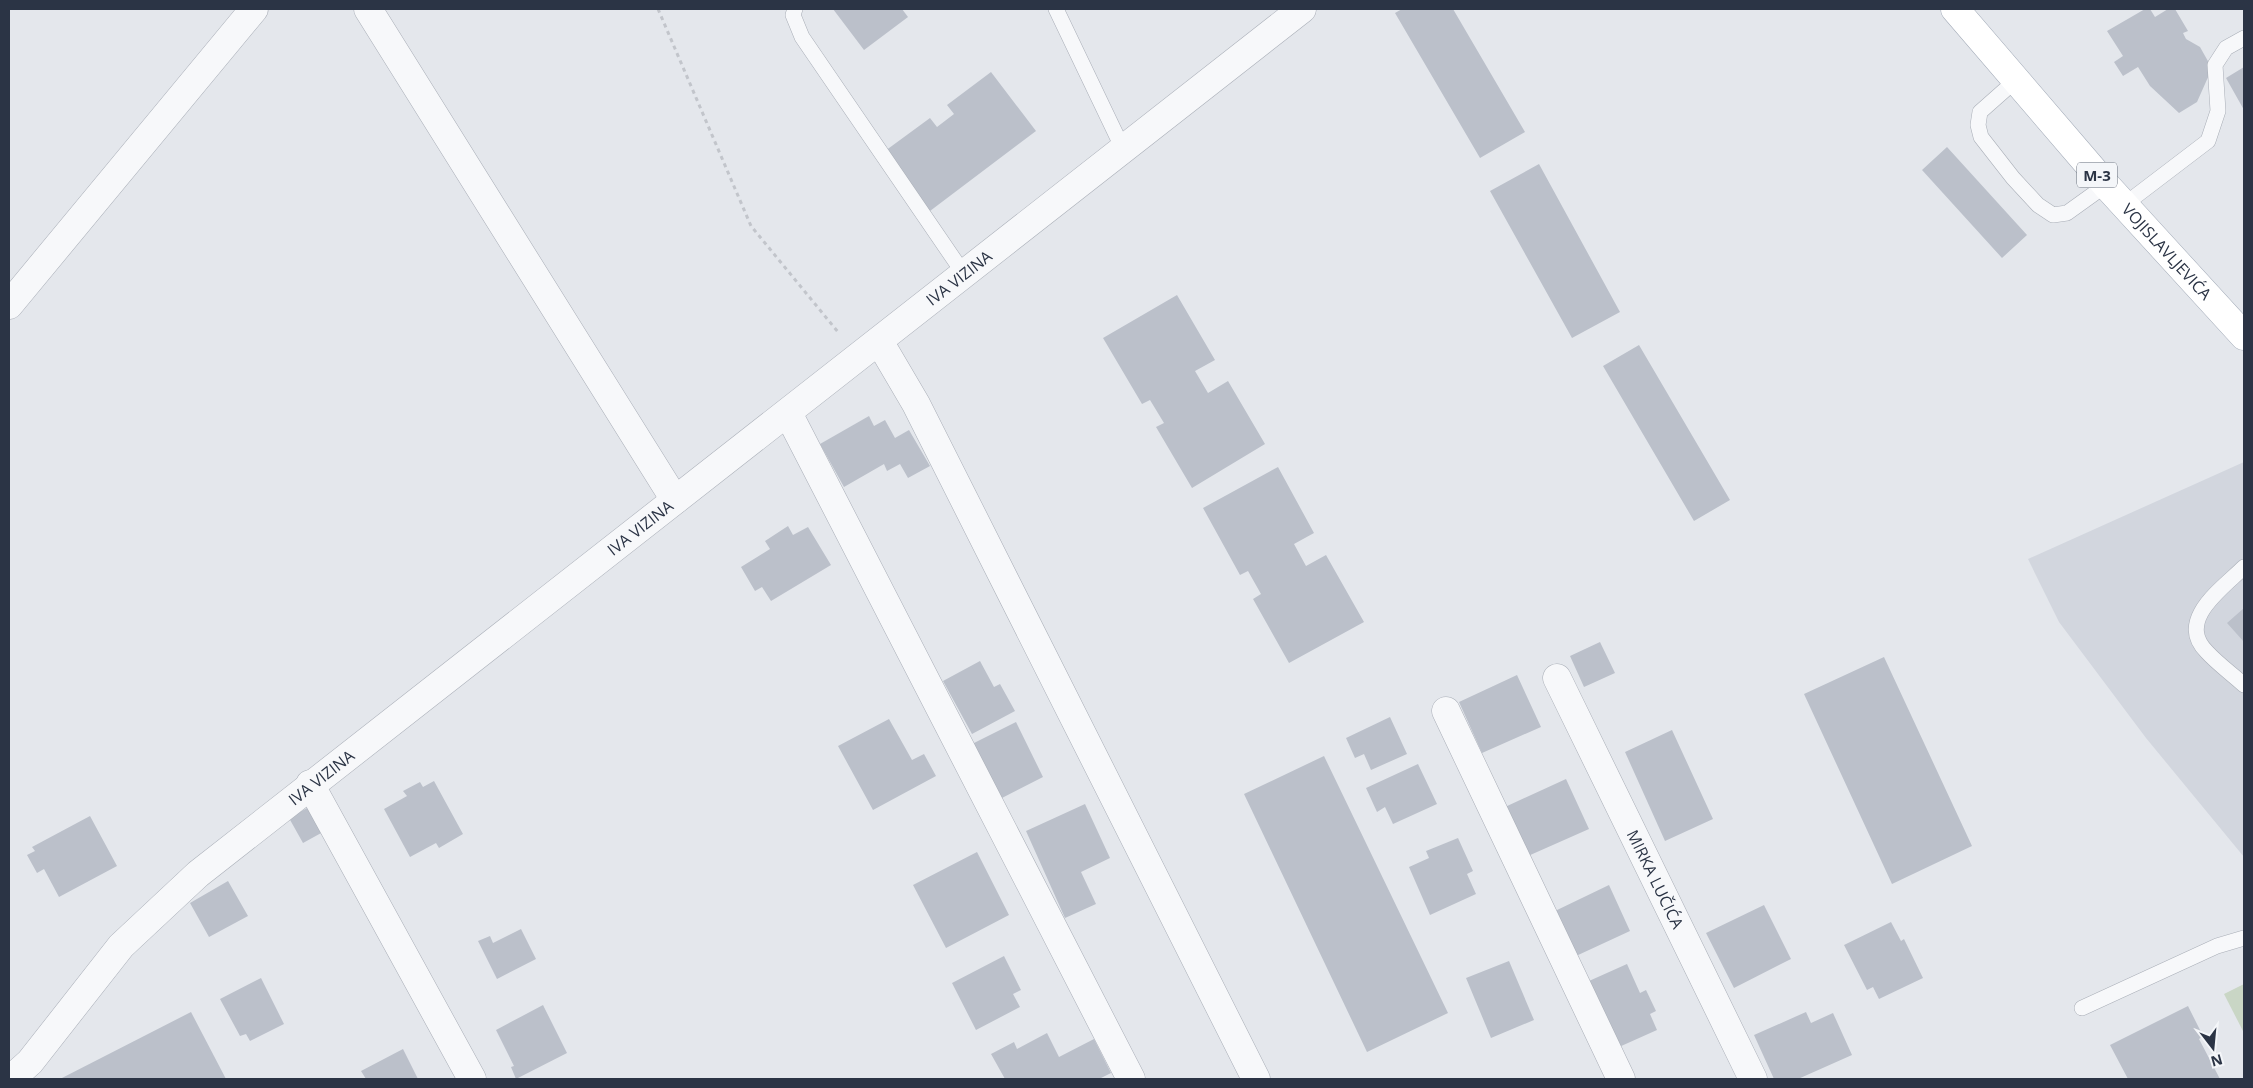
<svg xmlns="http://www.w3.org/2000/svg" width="2253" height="1088" viewBox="0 0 2253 1088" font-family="'Open Sans',sans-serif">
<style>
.built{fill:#d2d6de}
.green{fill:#c9d6c5}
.building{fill:#bbc0ca}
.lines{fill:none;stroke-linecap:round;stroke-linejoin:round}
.service-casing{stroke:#a9aeb7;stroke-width:16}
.minor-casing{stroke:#a9aeb7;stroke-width:29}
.primary-casing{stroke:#a3abb8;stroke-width:29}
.path{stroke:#c2c5cb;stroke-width:3;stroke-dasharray:4 4;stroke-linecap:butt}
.service{stroke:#f7f8fa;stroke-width:15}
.minor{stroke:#f7f8fa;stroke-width:28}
.primary{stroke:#fff;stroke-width:28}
.labels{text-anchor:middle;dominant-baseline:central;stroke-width:4.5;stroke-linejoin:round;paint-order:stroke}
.shield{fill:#f4f6f9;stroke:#676e7b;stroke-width:1}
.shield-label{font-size:15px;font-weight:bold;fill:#2b3445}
.street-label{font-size:16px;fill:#2b3445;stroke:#f4f6f9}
</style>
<rect width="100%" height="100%" fill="#e4e7ec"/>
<path class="built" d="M 2244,462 L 2244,857 L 2146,738 L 2059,622 L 2028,559 Z"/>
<path class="green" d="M 2244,984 L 2244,1033 L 2224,994 Z"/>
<path class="building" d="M 833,9 L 902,9 L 908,17 L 864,50 Z
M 1402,9 L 1453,9 L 1525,132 L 1480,158 L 1395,13 Z
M 2145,9 L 2150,9 L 2155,17 L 2168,9 L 2175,9 L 2188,31 L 2183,33 L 2186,39 L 2200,47 L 2209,63 L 2209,75 L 2197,102 L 2179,113 L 2150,86 L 2138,67 L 2123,76 L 2114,62 L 2123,56 L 2107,31 Z
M 2244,67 L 2244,110 L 2226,78 Z
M 991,72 L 1036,131 L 930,211 L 885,151 L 930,118 L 937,127 L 954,114 L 947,105 Z
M 1947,147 L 2027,235 L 2002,258 L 1922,170 Z
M 1539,164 L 1620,312 L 1572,338 L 1490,191 Z
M 1177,295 L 1215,360 L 1195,371 L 1208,393 L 1228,381 L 1265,444 L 1192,488 L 1156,427 L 1164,423 L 1150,400 L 1142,404 L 1103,338 Z
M 1639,345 L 1730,500 L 1694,521 L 1603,366 Z
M 869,416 L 874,426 L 885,420 L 895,438 L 909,430 L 930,466 L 908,478 L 900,464 L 887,471 L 884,464 L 844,487 L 820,444 Z
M 1278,467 L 1314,533 L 1294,544 L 1306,566 L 1326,555 L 1364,622 L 1289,663 L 1253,599 L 1261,594 L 1248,571 L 1240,575 L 1203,508 Z
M 788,526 L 793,535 L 808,527 L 831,565 L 771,601 L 762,587 L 755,591 L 741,567 L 770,549 L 765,541 Z
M 2244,608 L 2244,642 L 2227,623 Z
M 1600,642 L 1615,673 L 1584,687 L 1570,656 Z
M 1884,657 L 1972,846 L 1892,884 L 1804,694 Z
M 980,661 L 994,687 L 1000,684 L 1015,711 L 972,734 L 943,681 Z
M 1517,675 L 1541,727 L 1482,753 L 1459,702 Z
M 1390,717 L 1407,754 L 1371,770 L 1364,754 L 1355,758 L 1346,738 Z
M 889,719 L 912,760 L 924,754 L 936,776 L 873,810 L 838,746 Z
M 1016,722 L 1043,777 L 1000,799 L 972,744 Z
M 1672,730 L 1713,819 L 1665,841 L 1625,752 Z
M 1324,756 L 1448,1013 L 1367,1052 L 1244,794 Z
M 1418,764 L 1437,804 L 1393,824 L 1385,807 L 1377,812 L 1366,788 Z
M 1566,779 L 1589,829 L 1528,856 L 1505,807 Z
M 434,781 L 463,834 L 439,848 L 436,843 L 410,857 L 384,809 L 407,796 L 403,791 L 420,782 L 423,787 Z
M 1085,804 L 1110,858 L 1081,872 L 1096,904 L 1065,918 L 1026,831 Z
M 309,807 L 323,832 L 303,843 L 289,818 Z
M 90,816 L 117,866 L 59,897 L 44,869 L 37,873 L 27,855 L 35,851 L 32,847 Z
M 1458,838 L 1473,871 L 1467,874 L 1476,894 L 1430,915 L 1409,867 L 1429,858 L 1426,851 Z
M 977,852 L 1009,915 L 946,948 L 913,885 Z
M 228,881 L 248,916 L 209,937 L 190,903 Z
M 1609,885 L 1630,931 L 1576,956 L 1555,911 Z
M 1764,905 L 1791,959 L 1734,988 L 1706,933 Z
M 1891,922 L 1901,941 L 1904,939 L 1923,978 L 1879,999 L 1873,987 L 1867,990 L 1844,945 Z
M 521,929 L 536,959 L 497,979 L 478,941 L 490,936 L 493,943 Z
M 1004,956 L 1021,990 L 1013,994 L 1020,1007 L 976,1030 L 952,983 Z
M 1509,961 L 1534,1020 L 1491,1038 L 1466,978 Z
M 1627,964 L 1640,993 L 1646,990 L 1656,1011 L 1650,1014 L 1657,1030 L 1619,1047 L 1589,981 Z
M 261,978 L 284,1024 L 250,1041 L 246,1034 L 240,1036 L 220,999 Z
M 543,1005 L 567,1053 L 516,1079 L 511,1067 L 514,1066 L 496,1030 Z
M 2188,1006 L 2203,1036 L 2199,1039 L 2220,1079 L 2128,1079 L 2110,1045 Z
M 191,1012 L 226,1079 L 60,1079 Z
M 1806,1012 L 1811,1023 L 1833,1013 L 1852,1055 L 1798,1079 L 1774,1079 L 1754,1035 Z
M 1047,1033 L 1059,1057 L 1094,1039 L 1111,1073 L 1099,1079 L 1005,1079 L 991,1054 L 1014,1042 L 1017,1049 Z
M 403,1049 L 418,1079 L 366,1079 L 361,1071 Z"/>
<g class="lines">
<defs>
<path id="service" d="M 795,9 L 793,15 L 802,37 L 964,274
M 1056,9 L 1123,149
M 2015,81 L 1980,112 L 1978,125 L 1981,137 L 2013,178 L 2038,205 L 2053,215 L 2067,213 L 2106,185
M 2124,205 L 2208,141 L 2218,111 L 2215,65 L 2226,48 L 2244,38
M 2244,567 C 2223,588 2175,620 2207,652 C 2218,664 2232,674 2244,685
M 2082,1008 L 2217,946 L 2244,938"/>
<g id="minor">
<path d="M 368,9 L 675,500"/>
<path d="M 9,305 L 254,9"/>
<path d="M 879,341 L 916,404 L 1256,1079"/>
<path d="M 788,413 L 1131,1079"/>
<path id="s1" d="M 1557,678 L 1753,1079"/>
<path d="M 1446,711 L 1621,1079"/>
<path d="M 310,784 L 472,1079"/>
<path id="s2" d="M 11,1079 L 30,1062 L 121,946 L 198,874 L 1302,9"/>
</g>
<g id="primary">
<path id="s3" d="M 1955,9 L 2106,185 L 2244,336"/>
</g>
</defs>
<use href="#service" class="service-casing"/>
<use href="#minor" class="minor-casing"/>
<use href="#primary" class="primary-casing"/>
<path class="path" d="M 658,9 L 751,226 L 838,332"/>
<use href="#service" class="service"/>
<use href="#minor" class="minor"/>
<use href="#primary" class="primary"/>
</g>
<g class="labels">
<rect class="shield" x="2077" y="162.5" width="40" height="25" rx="4"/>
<g class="shield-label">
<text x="2097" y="175">M-3</text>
</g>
<g class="street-label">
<text stroke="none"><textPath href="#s3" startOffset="322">VOJISLAVLJEVIĆA</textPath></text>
<text stroke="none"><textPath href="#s2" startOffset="1245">IVA VIZINA</textPath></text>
<text stroke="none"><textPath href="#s2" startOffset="840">IVA VIZINA</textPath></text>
<text stroke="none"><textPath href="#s2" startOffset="435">IVA VIZINA</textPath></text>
<text stroke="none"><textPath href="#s1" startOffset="224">MIRKA LUČIĆA</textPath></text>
</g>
</g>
<rect width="2253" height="1088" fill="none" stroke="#2b3445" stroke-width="20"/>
<g transform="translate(2213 1048) rotate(164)" stroke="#f4f6f9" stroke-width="4" paint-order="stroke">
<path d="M0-4L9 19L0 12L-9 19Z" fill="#2b3445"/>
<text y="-8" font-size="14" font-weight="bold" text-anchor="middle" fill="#2b3445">N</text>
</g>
</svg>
